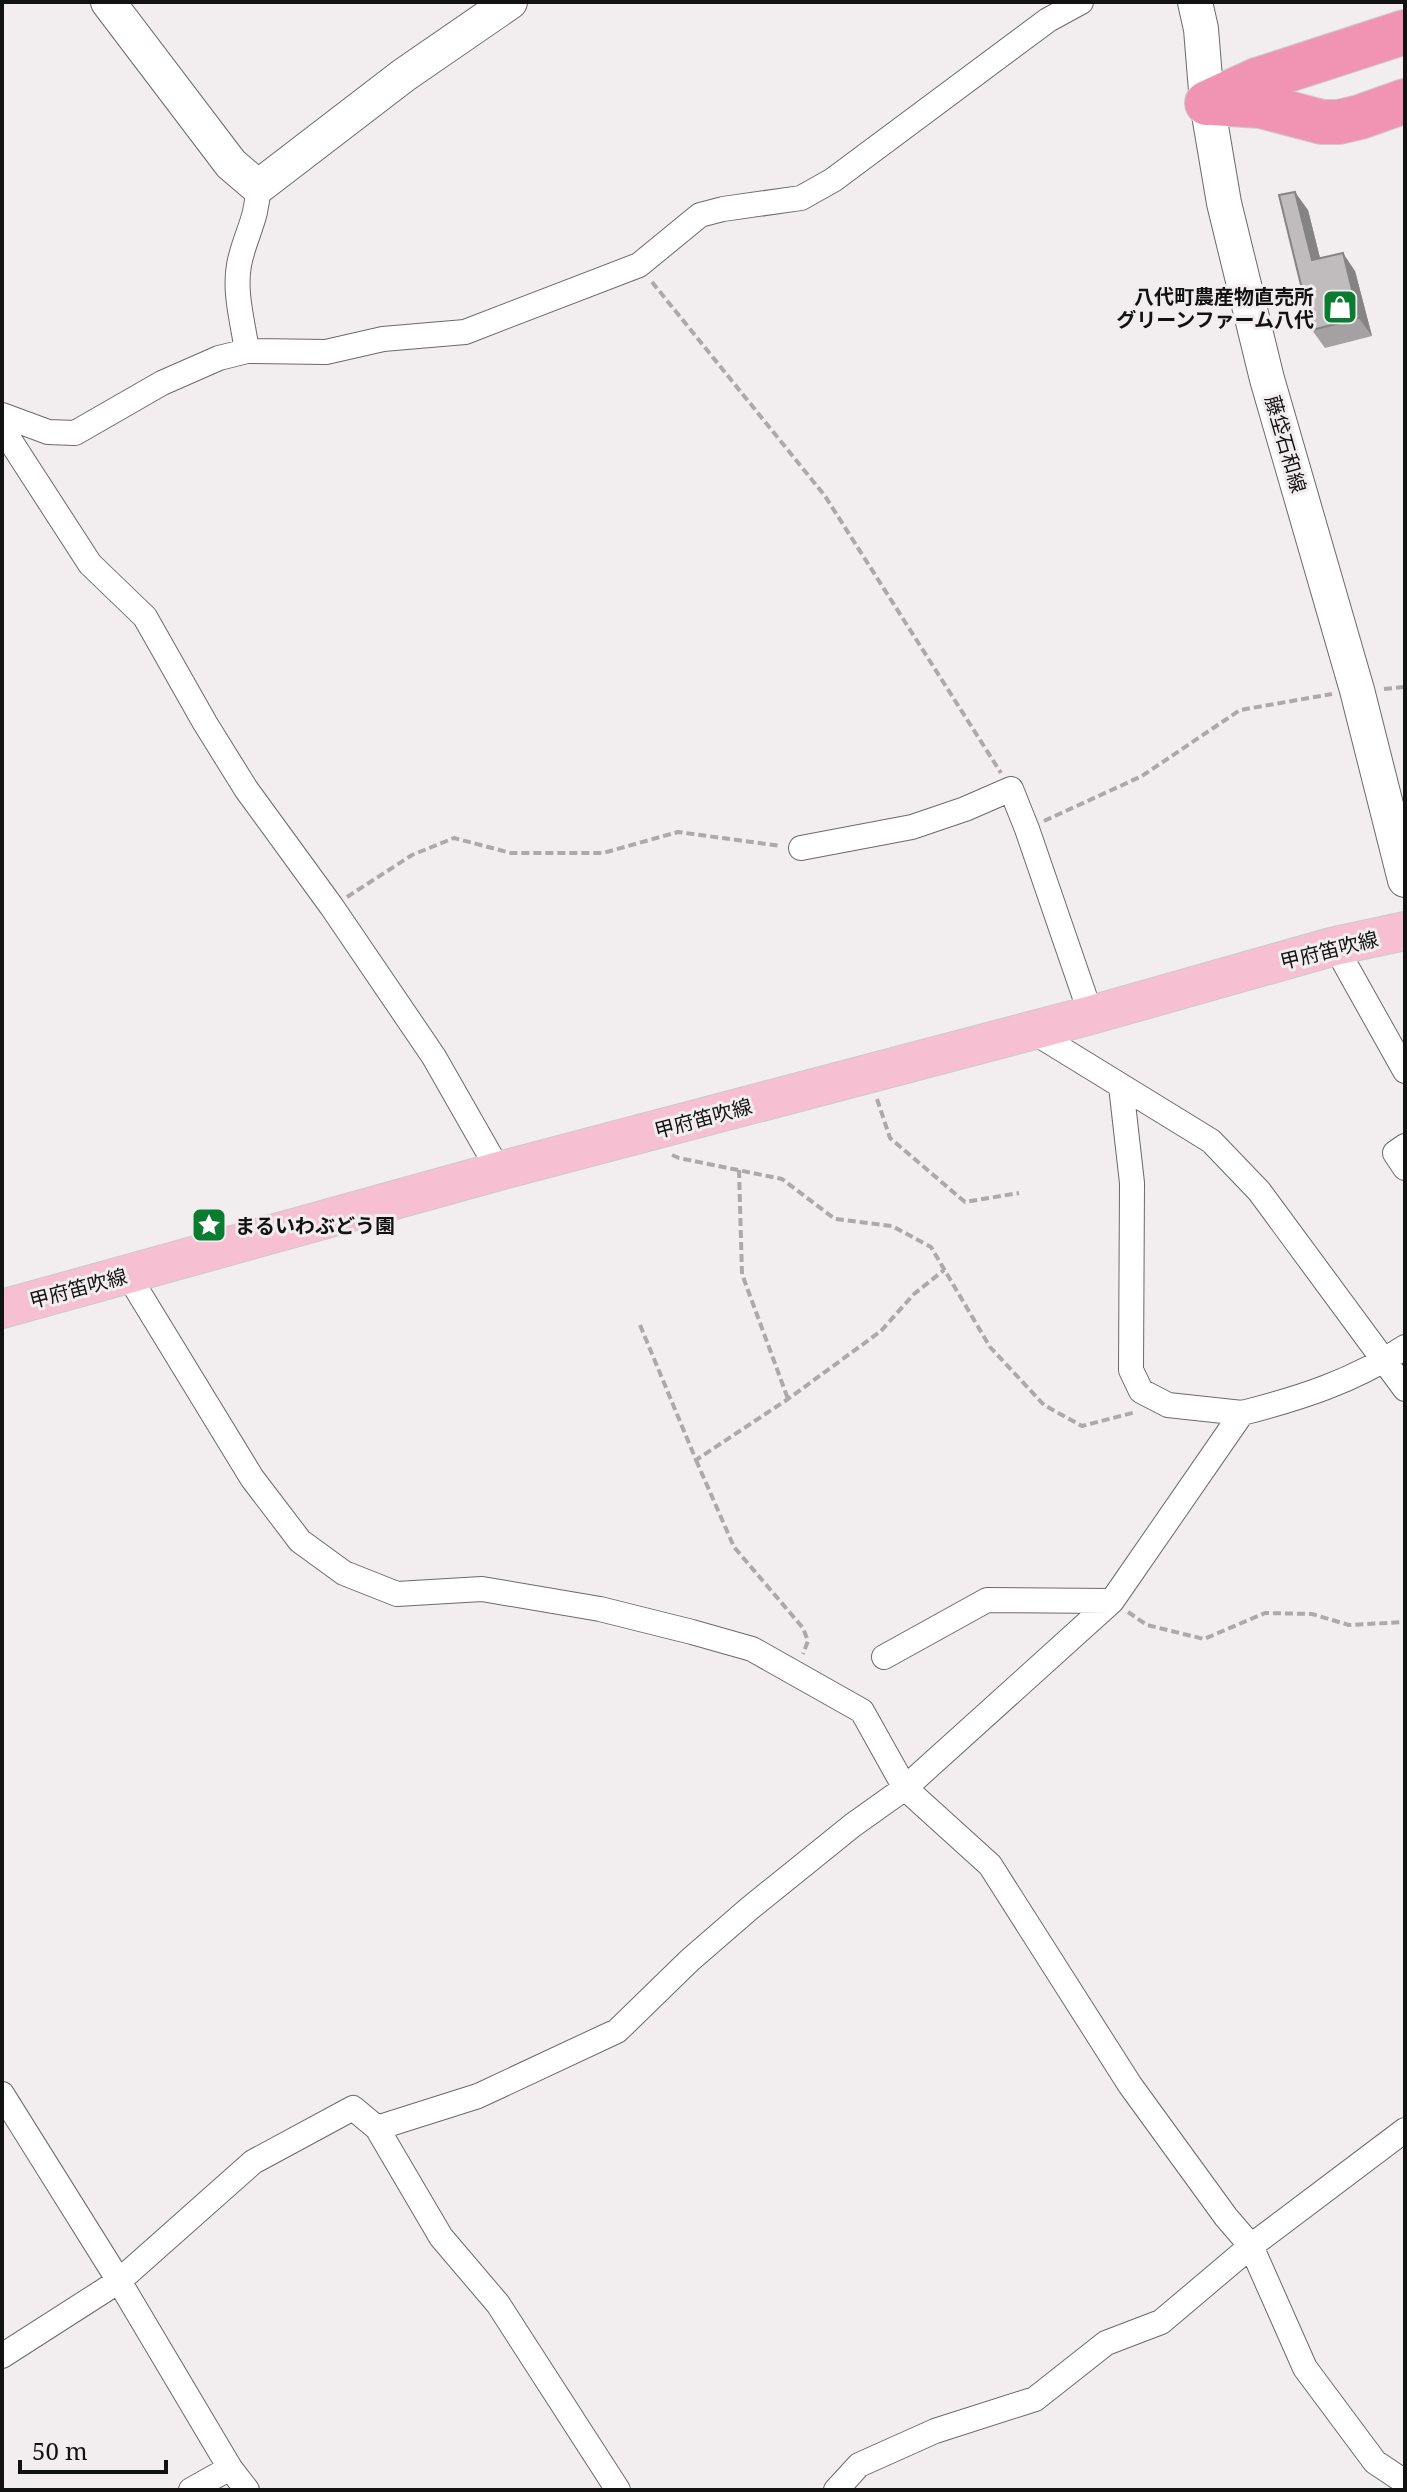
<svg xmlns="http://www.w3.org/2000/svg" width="1407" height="2492" viewBox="0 0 1407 2492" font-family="'Noto Serif','Noto Sans JP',serif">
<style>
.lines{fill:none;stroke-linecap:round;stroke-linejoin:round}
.street-casing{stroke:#6d696a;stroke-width:26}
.secondary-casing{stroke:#6d696a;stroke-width:36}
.primary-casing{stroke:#cbcbcb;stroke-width:40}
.highway-casing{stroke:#cbcbcb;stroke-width:46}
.path{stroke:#ada9aa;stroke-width:4;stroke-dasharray:8 4;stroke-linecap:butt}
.street{stroke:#fff;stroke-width:24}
.secondary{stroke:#fff;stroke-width:34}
.primary{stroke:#f7bfd2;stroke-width:38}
.highway{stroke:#f194b4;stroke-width:44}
.wall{fill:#a5a1a3}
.shaded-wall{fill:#868384}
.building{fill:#c0bbbd;stroke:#868384;stroke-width:2}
.labels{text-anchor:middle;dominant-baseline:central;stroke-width:6;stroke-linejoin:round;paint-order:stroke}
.poi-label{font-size:20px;font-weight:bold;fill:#131212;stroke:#f2edef;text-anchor:end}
.street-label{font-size:20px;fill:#131212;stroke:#f2edef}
</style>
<rect width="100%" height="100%" fill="#f2edef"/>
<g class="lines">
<defs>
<path id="street" d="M 247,351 C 243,323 234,293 239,265 C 244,237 258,219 258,187
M 2,415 L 48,432 L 75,433 L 162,383 L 219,358 L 247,351 L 326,352 L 383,339 L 465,332 L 639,265 L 700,215 L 723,209 L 801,198 L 833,180 L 1048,20 L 1081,2
M 2,428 L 90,564 L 145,617 L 205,723 L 246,789 L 332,907 L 434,1057 L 499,1171
M 801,848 L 912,827 L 965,809 L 1011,789 L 1027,829 L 1091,1015
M 1335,946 L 1405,1071
M 1032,1031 L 1211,1141 L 1259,1191 L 1405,1389
M 1121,1086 L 1132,1183 L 1131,1370 L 1141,1391 L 1168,1405 L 1242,1413
M 1405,1146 L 1395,1153 L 1405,1168
M 128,1275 L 252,1478 L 300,1541 L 344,1573 L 397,1594 L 482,1589 L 600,1609 L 692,1632 L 752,1649 L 862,1711 L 905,1788 L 990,1865 L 1130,2085 L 1226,2217 L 1251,2246 L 1305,2368 L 1375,2462 L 1405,2482
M 884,1657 L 987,1600 L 1112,1601
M 2,2094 L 119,2281 L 230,2468 L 247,2490
M 377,2128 L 478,2096 L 617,2031 L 690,1960 L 750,1908 L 853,1825 L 905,1788 L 1112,1601 L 1242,1413 C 1301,1398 1354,1381 1405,1347
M 2,2356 L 119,2281 L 253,2162 L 353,2108 L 377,2128 L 441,2237 L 498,2304 L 618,2490
M 191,2490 L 230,2468
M 836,2490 L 859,2465 L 935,2431 L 1035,2399 L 1106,2343 L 1161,2322 L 1251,2246 L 1405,2130"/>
<path id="secondary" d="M 108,2 L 231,164 L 258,187 L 404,75 L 510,2
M 1195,2 L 1201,29 L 1207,103 L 1224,203 L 1267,379 L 1357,690 L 1405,880"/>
<path id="primary" d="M 2,1309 L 499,1171 L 1091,1015 L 1335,946 L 1405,931"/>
<path id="highway" d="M 1207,103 L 1257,80 L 1405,32
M 1213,103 L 1261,106 L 1322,122 L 1339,122 L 1360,117 L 1405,101"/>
</defs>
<use href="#street" class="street-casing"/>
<use href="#secondary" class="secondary-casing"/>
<use href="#primary" class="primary-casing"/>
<use href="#highway" class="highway-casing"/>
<path class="path" d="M 652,282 L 825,496 L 1001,773
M 1384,689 L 1405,687
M 1044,821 L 1142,776 L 1240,710 L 1332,694
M 347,897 L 412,855 L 454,838 L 511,853 L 603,853 L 678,832 L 781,846
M 877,1099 L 890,1138 L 965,1202 L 1019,1193
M 672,1155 L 679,1158 L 782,1179 L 835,1219 L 892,1226 L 931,1247 L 990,1347 L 1044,1405 L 1082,1426 L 1136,1412
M 739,1170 L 742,1274 L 788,1399
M 640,1325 L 696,1460 L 788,1399 L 881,1331 L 914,1294 L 944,1270
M 696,1460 L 734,1547 L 803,1628 L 808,1641 L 803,1654
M 1128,1612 L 1147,1625 L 1204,1639 L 1265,1613 L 1312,1614 L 1349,1625 L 1405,1622"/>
<use href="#street" class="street"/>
<use href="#secondary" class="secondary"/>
<use href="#primary" class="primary"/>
<use href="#highway" class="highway"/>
</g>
<path class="wall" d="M 1308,210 L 1320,258 L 1355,271 L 1372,336 L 1325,348 L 1312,330 Z"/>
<path class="shaded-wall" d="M 1295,192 L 1308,210 L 1325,278 L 1312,260 Z
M 1343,253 L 1355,271 L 1372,336 L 1359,318 Z"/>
<path class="building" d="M 1295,192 L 1312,260 L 1343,253 L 1359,318 L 1312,330 L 1279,195 Z"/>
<defs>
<symbol id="shop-square" viewBox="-11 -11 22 22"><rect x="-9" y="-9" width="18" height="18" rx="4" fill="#0b7b30" stroke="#f2edef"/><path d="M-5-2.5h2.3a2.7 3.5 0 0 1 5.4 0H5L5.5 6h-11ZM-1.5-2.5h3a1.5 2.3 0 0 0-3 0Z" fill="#fff"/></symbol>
<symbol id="sight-square" viewBox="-11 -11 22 22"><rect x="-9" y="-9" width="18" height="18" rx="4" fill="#0b7b30" stroke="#f2edef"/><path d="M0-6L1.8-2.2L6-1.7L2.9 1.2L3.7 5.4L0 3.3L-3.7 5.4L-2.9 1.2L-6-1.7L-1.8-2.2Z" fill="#fff"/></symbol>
</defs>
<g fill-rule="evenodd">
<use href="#shop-square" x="1320" y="287" width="40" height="40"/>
<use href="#sight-square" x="189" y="1205" width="40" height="40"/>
</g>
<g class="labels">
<g class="poi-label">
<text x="1314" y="296">八代町農産物直売所<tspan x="1314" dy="23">グリーンファーム八代</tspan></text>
<text x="235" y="1225" text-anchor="start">まるいわぶどう園</text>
</g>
<g class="street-label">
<text transform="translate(1286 444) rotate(74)">藤垈石和線</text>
<text transform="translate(1329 950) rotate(-14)">甲府笛吹線</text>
<text transform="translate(703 1118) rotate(-15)">甲府笛吹線</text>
<text transform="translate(78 1288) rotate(-15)">甲府笛吹線</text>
</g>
</g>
<rect width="1407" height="2492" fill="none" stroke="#131212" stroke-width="8"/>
<path d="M20 2460v12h146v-12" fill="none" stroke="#131212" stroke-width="4"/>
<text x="32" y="2460" font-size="24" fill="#131212" stroke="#f2edef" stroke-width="6" paint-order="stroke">50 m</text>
</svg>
